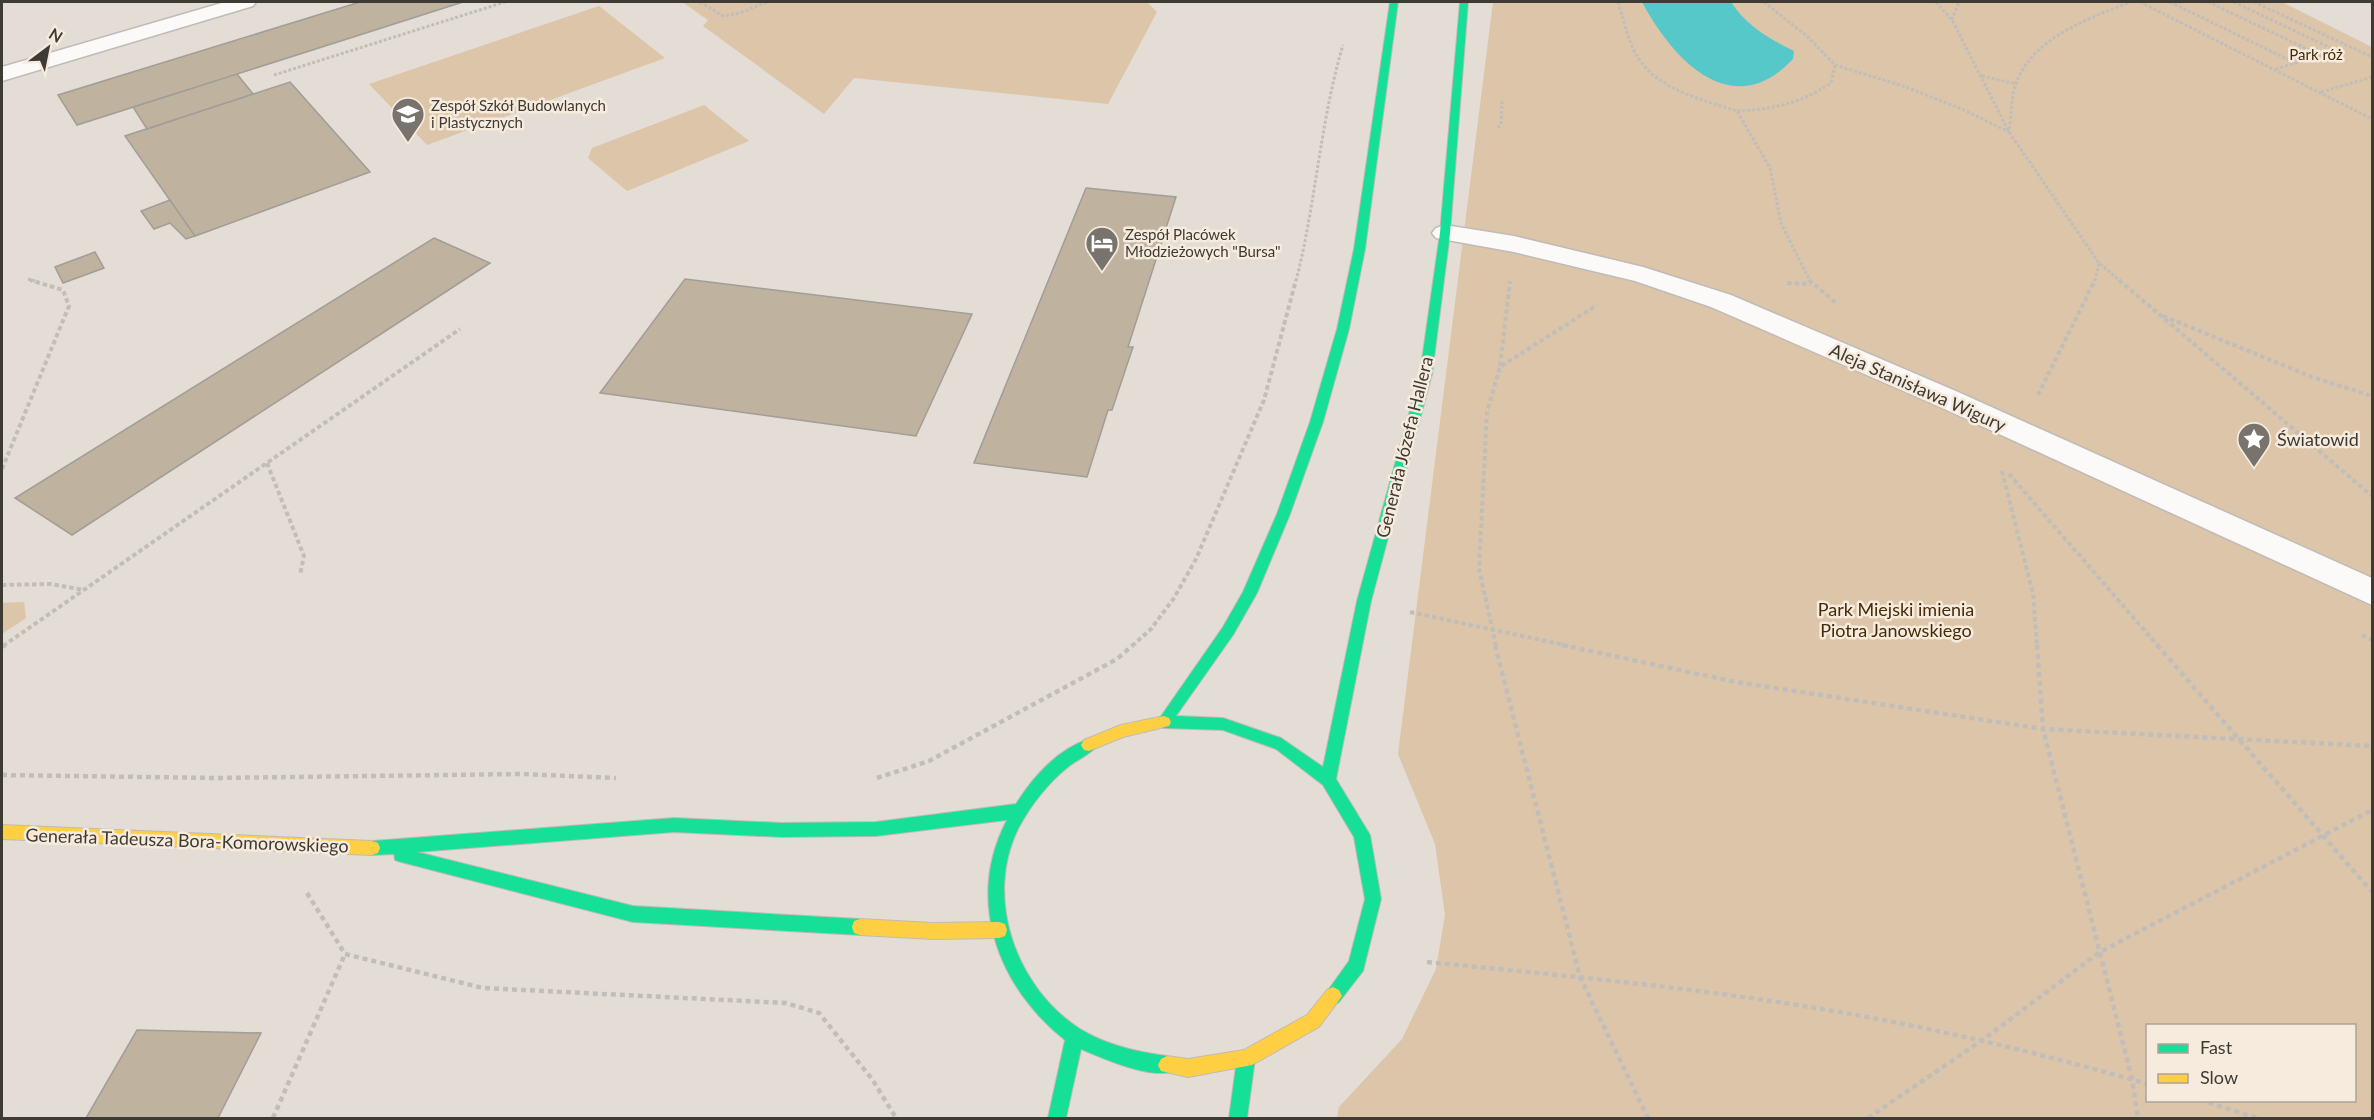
<svg xmlns="http://www.w3.org/2000/svg" width="2374" height="1120" viewBox="0 0 2374 1120" font-family="Lato,sans-serif">
<style>
.green{fill:#dcc5a8;fill-rule:evenodd}
.water{fill:#56c8ca}
.building{fill:#bfb29e;stroke:#a19d97;stroke-width:1.5}
.lines{fill:none;stroke-linecap:round;stroke-linejoin:round}
.street-casing{stroke:#c0bbb6;stroke-width:3}
.fast-casing{stroke:#c0bbb6;stroke-width:2}
.slow-casing{stroke:#c0bbb6;stroke-width:2}
.path-far2{stroke:#c1beba;stroke-width:3;stroke-dasharray:3 2;stroke-linecap:butt}
.path-far1{stroke:#c1beba;stroke-width:4;stroke-dasharray:4.5 3;stroke-linecap:butt}
.path{stroke:#c1beba;stroke-width:4.5;stroke-dasharray:5 4;stroke-linecap:butt}
.street{fill:#fbfaf9;fill-rule:evenodd}
.fast{fill:#16e098;fill-rule:evenodd}
.slow{fill:#ffcf43;fill-rule:evenodd}
.labels{text-anchor:middle;dominant-baseline:central;stroke-width:5;stroke-linejoin:round;paint-order:stroke}
.far-park-label{font-size:15px;fill:#442c08;stroke:#f6ebdd}
.far-poi-label{font-size:15px;fill:#3e3a34;stroke:#f6ebdd;text-anchor:start}
.street-label{font-size:18px;fill:#3e3a34;stroke:#f6ebdd}
.poi-label{font-size:18px;fill:#3e3a34;stroke:#f6ebdd;text-anchor:start}
.park-label{font-size:18px;fill:#442c08;stroke:#f6ebdd}
</style>
<rect width="100%" height="100%" fill="#e3ddd6"/>
<path class="green" d="M 682,2 L 1147,2 L 1157,12 L 1108,104 L 854,78 L 824,114 L 703,26 L 708,20 Z
M 1493,2 L 2282,2 L 2372,47 L 2372,1118 L 1337,1118 L 1339,1107 L 1402,1039 L 1436,969 L 1445,915 L 1435,844 L 1398,754 ZM 2148,1026 L 2354,1026 L 2354,1100 L 2148,1100 Z
M 599,6 L 665,58 L 427,145 L 369,84 Z
M 704,105 L 749,141 L 627,191 L 588,158 L 592,148 Z
M 24,602 L 26,618 L 2,634 L 2,603 Z"/>
<path class="water" d="M 1642,2 L 1731,2 C 1746,25 1769,39 1794,51 L 1793,59 C 1732,124 1673,60 1642,2 Z"/>
<path class="building" d="M 360,2 L 463,2 L 77,125 L 58,95 Z
M 237,74 L 253,94 L 147,129 L 133,107 Z
M 290,82 L 370,172 L 195,236 L 125,136 Z
M 1086,188 L 1176,197 L 1128,347 L 1133,347 L 1112,410 L 1108,410 L 1087,477 L 974,463 Z
M 170,200 L 195,236 L 186,239 L 170,223 L 154,229 L 141,211 Z
M 434,238 L 490,263 L 72,535 L 15,498 Z
M 95,252 L 104,268 L 63,283 L 55,267 Z
M 685,279 L 972,314 L 916,436 L 600,393 Z
M 137,1030 L 261,1033 L 218,1118 L 86,1118 Z"/>
<g class="lines">
<defs>
<path id="street" d="M 225,2 L 256,2 L 253,6 L 2,81 L 2,67 Z
M 1445,225 L 1514,236 L 1643,267 L 1731,295 L 1958,392 L 2372,578 L 2372,605 L 1938,406 L 1711,307 L 1635,281 L 1514,252 L 1436,238 L 1432,233 L 1436,228 Z"/>
<path id="fast" d="M 1390,2 L 1398,2 L 1365,249 L 1349,329 L 1323,422 L 1290,514 L 1257,593 L 1233,635 L 1176,716 L 1223,718 L 1281,738 L 1323,767 L 1357,601 L 1420,374 L 1440,233 L 1460,2 L 1468,2 L 1450,233 L 1432,374 L 1371,601 L 1336,779 L 1370,835 L 1381,899 L 1363,971 L 1339,1002 L 1333,1005 L 1327,1002 L 1324,996 L 1349,961 L 1365,899 L 1354,837 L 1323,785 L 1276,749 L 1223,730 L 1164,728 L 1159,726 L 1157,722 L 1223,627 L 1243,592 L 1277,514 L 1310,422 L 1337,329 L 1354,249 Z
M 1089,739 L 1094,740 L 1097,745 C 1092,754 1076,760 1068,767 C 1048,783 1031,805 1019,827 C 983,897 1016,988 1080,1029 C 1106,1045 1137,1052 1167,1056 L 1173,1059 L 1176,1065 L 1173,1071 C 1152,1080 1102,1058 1081,1049 L 1066,1118 L 1048,1118 L 1065,1040 C 998,987 965,900 1007,820 L 876,836 L 781,837 L 674,832 L 417,852 L 633,906 L 860,919 L 866,921 L 868,927 L 866,933 L 860,935 L 633,922 L 401,862 L 395,860 L 394,854 L 372,855 L 366,853 L 364,848 L 366,843 L 372,841 L 674,818 L 781,823 L 876,822 L 1016,804 C 1033,777 1058,749 1089,739 Z
M 1246,1050 L 1252,1053 L 1255,1059 L 1247,1118 L 1229,1118 L 1237,1059 L 1240,1053 Z"/>
<path id="slow" d="M 1164,716 L 1169,718 L 1171,722 L 1169,726 L 1123,737 L 1089,751 L 1084,750 L 1081,745 L 1084,740 L 1121,725 Z
M 2,825 L 372,841 L 378,843 L 380,848 L 378,853 L 372,855 L 2,839 Z
M 860,919 L 933,923 L 999,922 L 1005,924 L 1007,930 L 1005,936 L 999,938 L 933,939 L 860,935 L 854,933 L 852,927 L 854,921 Z
M 1333,987 L 1339,990 L 1342,996 L 1319,1027 L 1252,1065 L 1188,1077 L 1161,1071 L 1158,1065 L 1161,1059 L 1167,1056 L 1188,1059 L 1244,1050 L 1307,1015 L 1327,990 Z"/>
</defs>
<use href="#street" class="street-casing"/>
<use href="#fast" class="fast-casing"/>
<use href="#slow" class="slow-casing"/>
<path class="path-far2" d="M 700,2 L 723,16 L 740,13 L 767,2
M 1618,2 C 1624,21 1628,43 1639,59 C 1660,91 1704,100 1737,111 L 1770,168 L 1781,223 L 1810,281
M 1764,2 L 1808,37 L 1835,65 L 1906,87 L 1964,110 L 2009,132 C 2011,117 2011,101 2015,86 C 2031,38 2089,18 2131,2
M 1936,2 L 1952,20 L 2009,132 L 2099,263 L 2120,281
M 2140,2 L 2372,119
M 2170,2 L 2295,63
M 2173,2 L 2185,2
M 2208,2 L 2320,55
M 2234,2 L 2337,51 L 2276,69
M 2254,2 L 2372,57
M 1952,20 L 1959,2
M 274,75 L 505,2
M 1982,76 L 2016,84
M 2321,92 L 2372,77
M 1737,111 C 1773,109 1800,104 1831,83 L 1835,65
M 1498,128 L 1501,124 L 1502,101
M 28,279 L 35,281
M 1296,281 C 1316,203 1320,122 1343,45
M 2095,281 L 2099,263"/>
<path class="path-far1" d="M 1809,280 L 1836,303
M 2119,280 L 2372,496
M 1787,283 L 1811,284
M 2163,316 L 2312,377 L 2372,396
M 1500,366 L 1510,281
M 2038,395 L 2095,280
M 267,463 L 304,556 L 300,575
M 2,469 L 69,306 L 63,290 L 30,280
M 2002,471 L 2033,594 L 2037,646
M 2009,474 L 2158,646
M 2,585 L 51,584 L 84,590
M 1410,612 L 1569,646
M 2362,635 L 2372,640
M 3,646 L 460,329
M 1132,646 L 1151,629 L 1174,598 L 1196,559 L 1264,400 L 1296,280
M 1496,646 L 1479,569 L 1487,412 L 1500,367 L 1597,305"/>
<path class="path" d="M 1495,645 L 1580,977 L 1648,1118
M 1562,645 L 1736,682 L 2043,729 L 2372,746
M 2037,645 L 2043,729 L 2132,1079 L 2138,1118
M 2157,645 L 2372,892
M 2,647 L 5,645
M 2,775 L 216,778 L 521,774 L 616,778
M 877,778 L 929,761 L 1117,659 L 1133,645
M 307,893 L 345,954 L 483,988 L 786,1003 L 819,1013 L 872,1079 L 896,1118
M 1427,962 C 1579,977 1732,991 1883,1020 C 1973,1037 2060,1059 2148,1084
M 2200,1100 L 2257,1118
M 273,1118 L 345,954
M 1868,1118 L 1984,1039 L 2100,952 L 2372,810"/>
<use href="#street" class="street"/>
<use href="#fast" class="fast"/>
<use href="#slow" class="slow"/>
</g>
<defs>
<symbol id="school-pin" viewBox="-11 -11 22 30"><path d="M0 17L-7.5 6A9.5 9.5 0 1 1 7.5 6Z" fill="#78736d" stroke="#f6ebdd"/><path d="M0-5L7-2L0 1L-7-2ZM-4 1L0 2.5L4 1V4Q0 6-4 4Z" fill="#fff"/></symbol>
<symbol id="hotel-pin" viewBox="-11 -11 22 30"><path d="M0 17L-7.5 6A9.5 9.5 0 1 1 7.5 6Z" fill="#78736d" stroke="#f6ebdd"/><path d="M-6-4.5h1.5V1H6V5H4.5V3h-9V5H-6ZM-4 0a1.8 1.8 0 1 1 3.6 0ZM.5 0V-2.5h3Q6-2.5 6 0Z" fill="#fff"/></symbol>
<symbol id="sight-pin" viewBox="-11 -11 22 30"><path d="M0 17L-7.5 6A9.5 9.5 0 1 1 7.5 6Z" fill="#78736d" stroke="#f6ebdd"/><path d="M0-6L1.8-2.2L6-1.7L2.9 1.2L3.7 5.4L0 3.3L-3.7 5.4L-2.9 1.2L-6-1.7L-1.8-2.2Z" fill="#fff"/></symbol>
</defs>
<g fill-rule="evenodd">
<use href="#school-pin" x="389" y="95" width="38" height="52"/>
<use href="#hotel-pin" x="1083" y="224" width="38" height="52"/>
<use href="#sight-pin" x="2235" y="420" width="38" height="52"/>
</g>
<g class="labels">
<g class="far-park-label">
<text x="2316" y="54">Park róż</text>
</g>
<g class="far-poi-label">
<text x="431" y="105">Zespół Szkół Budowlanych<tspan x="431" dy="17">i Plastycznych</tspan></text>
<text x="1125" y="234">Zespół Placówek<tspan x="1125" dy="17">Młodzieżowych "Bursa"</tspan></text>
</g>
<g class="street-label">
<text transform="translate(1918 387) rotate(24)">Aleja Stanisława Wigury</text>
<text transform="translate(1404 447) rotate(-76)">Generała Józefa Hallera</text>
<text transform="translate(187 840) rotate(2)">Generała Tadeusza Bora-Komorowskiego</text>
</g>
<g class="poi-label">
<text x="2277" y="439">Światowid</text>
</g>
<g class="park-label">
<text x="1896" y="609">Park Miejski imienia<tspan x="1896" dy="21">Piotra Janowskiego</tspan></text>
</g>
</g>
<rect width="2374" height="1120" fill="none" stroke="#3e3a34" stroke-width="6"/>
<rect x="2146" y="1024" width="210" height="78" fill="#f6ebdd" stroke="#aca499" stroke-width="1.5"/>
<rect x="2158" y="1044" width="30" height="9" fill="#16e098" stroke="#aca499" stroke-width="1.5"/>
<text x="2200" y="1054" font-size="18" fill="#3e3a34">Fast</text>
<rect x="2158" y="1074" width="30" height="9" fill="#ffcf43" stroke="#aca499" stroke-width="1.5"/>
<text x="2200" y="1084" font-size="18" fill="#3e3a34">Slow</text>
<g transform="translate(48 48) rotate(32)" stroke="#f6ebdd" stroke-width="4.5" paint-order="stroke">
<path d="M0-4.5L10 22L0 15L-10 22Z" fill="#3e3a34"/>
<text y="-9" font-size="16" font-weight="bold" text-anchor="middle" fill="#3e3a34">N</text>
</g>
</svg>
